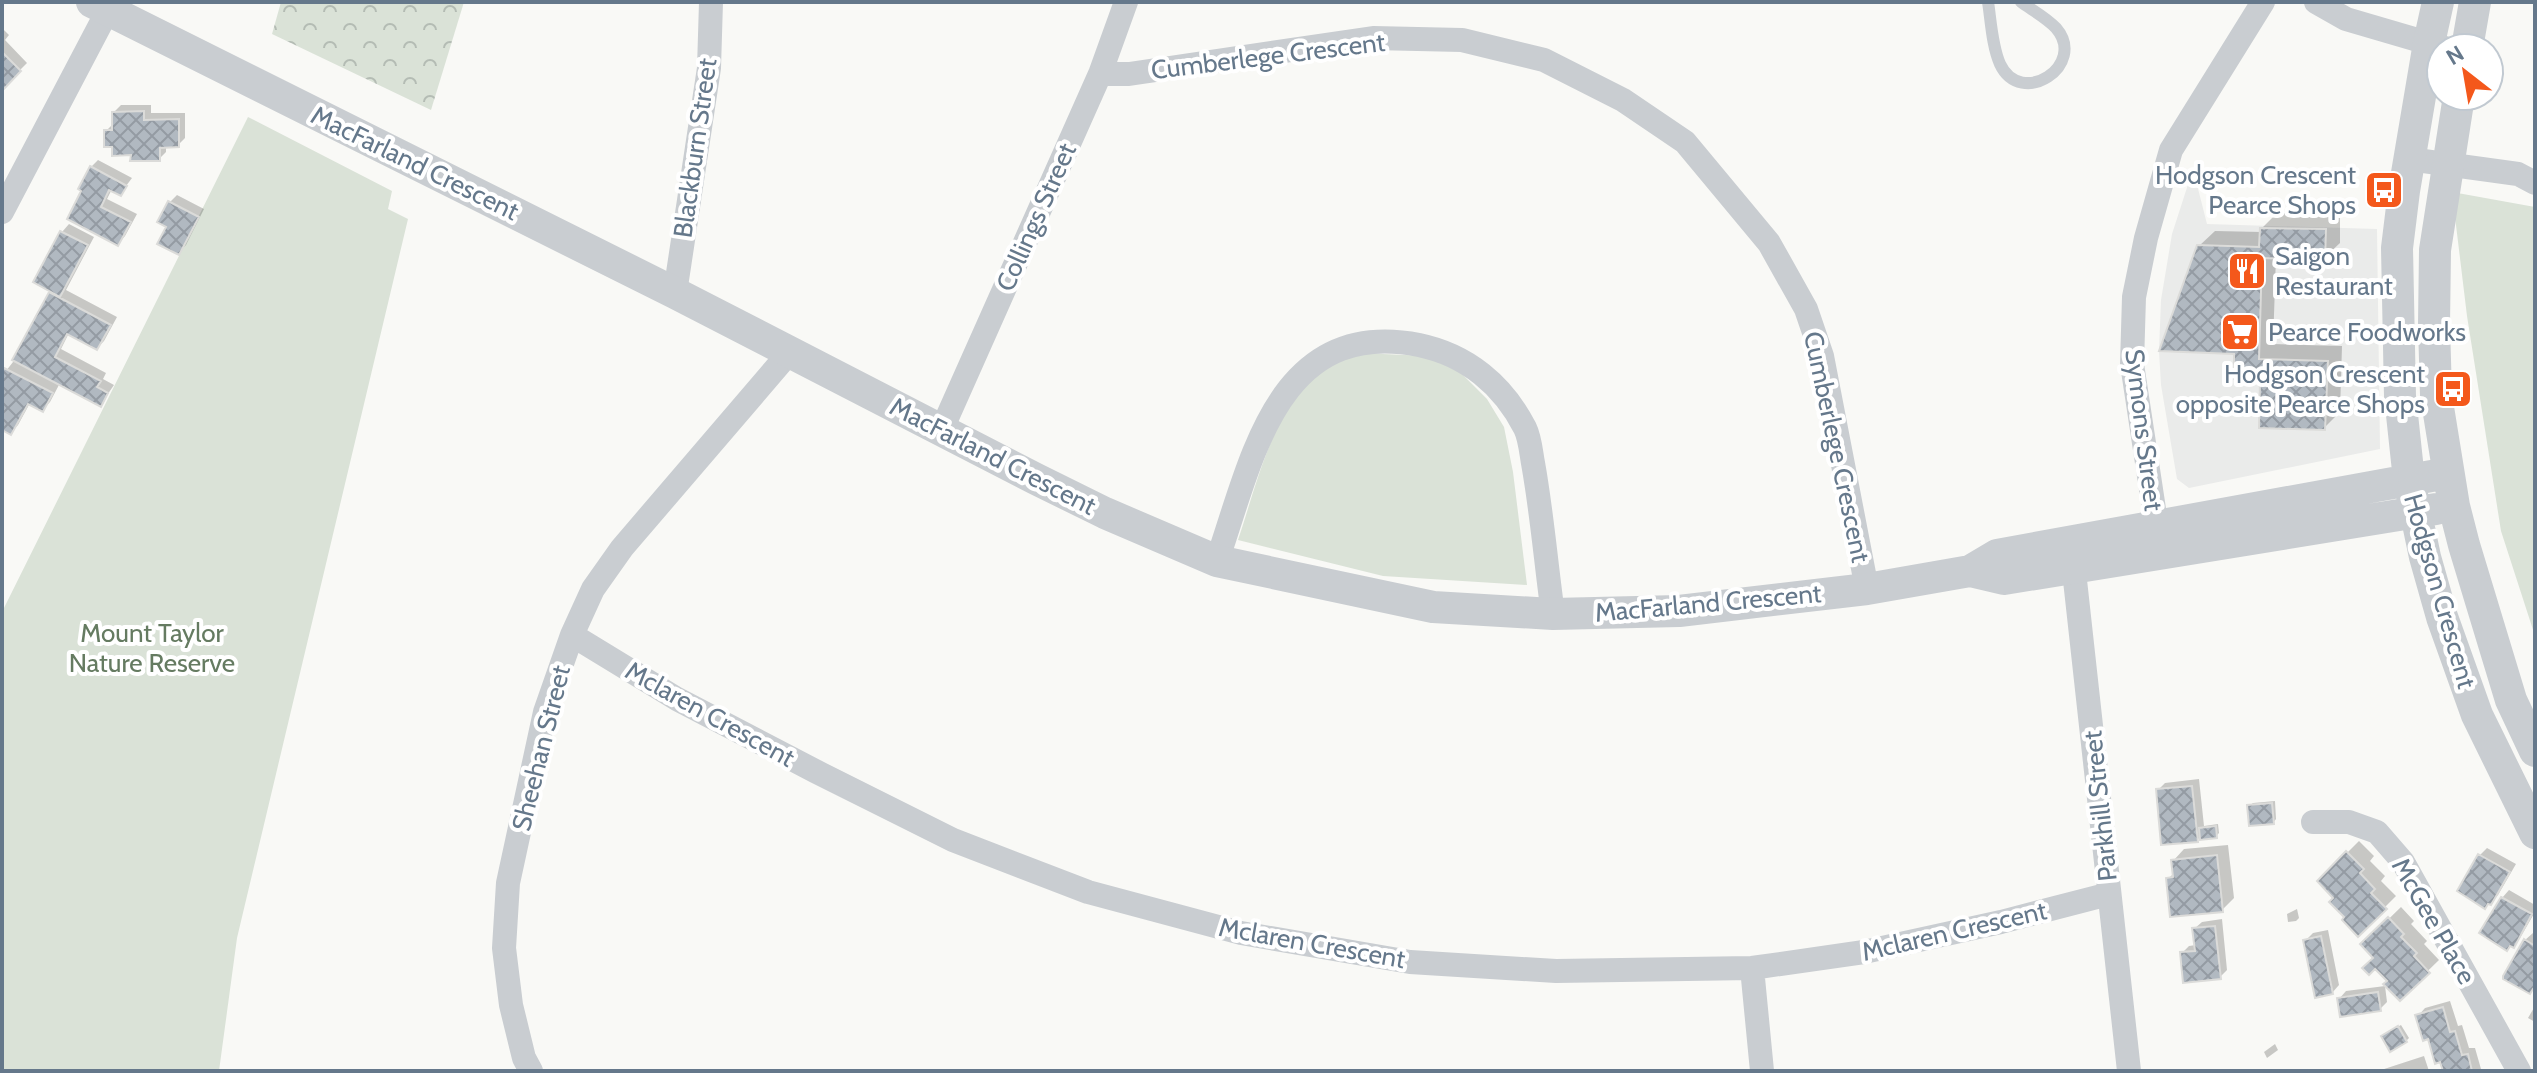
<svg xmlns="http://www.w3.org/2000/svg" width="2537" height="1073" viewBox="0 0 2537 1073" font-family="Cabin,sans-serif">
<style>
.built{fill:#eaebea}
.green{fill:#dae2d7}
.forest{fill:url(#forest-crowns)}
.shadow{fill:#0003}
.building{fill:url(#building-cross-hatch);stroke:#dbdbd9;stroke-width:2}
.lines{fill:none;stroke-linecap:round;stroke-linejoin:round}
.service{stroke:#c9cdd1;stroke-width:12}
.minor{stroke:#c9cdd1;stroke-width:24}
.tertiary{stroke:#c9cdd1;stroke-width:32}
.labels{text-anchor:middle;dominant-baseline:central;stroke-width:8;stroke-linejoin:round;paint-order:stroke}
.street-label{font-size:26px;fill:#65788b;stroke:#fff}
.poi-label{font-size:26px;fill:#65788b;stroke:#fff;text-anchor:end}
.park-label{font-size:26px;fill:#657b61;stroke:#fff}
</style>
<defs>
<pattern id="forest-crowns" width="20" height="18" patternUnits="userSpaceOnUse" patternTransform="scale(2)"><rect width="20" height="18" fill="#dae2d7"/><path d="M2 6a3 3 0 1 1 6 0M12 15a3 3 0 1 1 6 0" fill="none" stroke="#b4bcb4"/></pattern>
<pattern id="building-cross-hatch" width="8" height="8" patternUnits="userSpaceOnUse" patternTransform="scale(2)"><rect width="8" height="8" fill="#b1b9c1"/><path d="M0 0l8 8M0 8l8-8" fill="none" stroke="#949ba3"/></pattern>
</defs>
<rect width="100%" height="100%" fill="#f9f9f6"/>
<path class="built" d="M 2193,169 L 2207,224 L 2377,229 L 2380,449 L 2189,488 L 2177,479 L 2161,385 L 2159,351 L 2161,300 L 2172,234 Z"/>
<path class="green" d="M 248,117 L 392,191 L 388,209 L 408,219 L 237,938 L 219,1071 L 2,1071 L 2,612 Z
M 2452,192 L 2535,207 L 2535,636 L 2501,531 L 2467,316 Z
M 1360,353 L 1428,356 L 1461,373 L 1487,399 L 1504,427 L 1513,472 L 1527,585 L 1383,576 L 1238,540 C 1256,487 1276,397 1325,366 C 1335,360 1349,357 1360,353 Z"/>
<path class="forest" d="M 281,2 L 464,2 L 431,110 L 272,34 Z"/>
<path class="shadow" d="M 2,28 L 9,35 L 5,40 L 27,63 L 2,88 Z
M 121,105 L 151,105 L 151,113 L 185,113 L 185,138 L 178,145 L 166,146 L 166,152 L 159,159 L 133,153 L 114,145 L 106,131 L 114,123 L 114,112 Z
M 98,160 L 132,178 L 120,194 L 112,189 L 107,199 L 137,214 L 125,236 L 118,244 L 84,190 L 91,167 Z
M 177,195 L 204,209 L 186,245 L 178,253 L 169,226 L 170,202 Z
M 2277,213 L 2340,215 L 2340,243 L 2324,258 L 2276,256 L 2273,344 L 2342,346 L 2340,412 L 2324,428 L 2262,378 L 2236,352 L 2199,246 L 2215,231 L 2262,232 L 2262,228 Z
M 69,224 L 94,237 L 66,290 L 117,317 L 104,341 L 97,348 L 69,333 L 61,349 L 106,373 L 103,379 L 114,385 L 101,404 L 60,383 L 50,402 L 43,409 L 30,403 L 18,425 L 11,432 L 2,428 L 2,376 L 13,362 L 52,290 L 35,281 L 62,232 Z
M 2199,779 L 2204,826 L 2218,824 L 2219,833 L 2216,836 L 2202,835 L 2197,840 L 2158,790 L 2165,783 Z
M 2275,801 L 2276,819 L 2273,823 L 2249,806 L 2253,803 Z
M 2359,841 L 2374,856 L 2370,861 L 2385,876 L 2381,881 L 2396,896 L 2358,934 L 2336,898 L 2319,881 Z
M 2228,845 L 2234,898 L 2222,910 L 2168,879 L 2174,873 L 2173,861 L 2184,849 Z
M 2487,848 L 2516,864 L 2498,895 L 2491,903 L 2480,855 Z
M 2509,890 L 2535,905 L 2535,912 L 2520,938 L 2513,945 L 2502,898 Z
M 2401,907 L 2414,921 L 2411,924 L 2427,941 L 2424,944 L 2439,960 L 2400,998 L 2376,957 L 2363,944 Z
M 2297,909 L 2299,918 L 2296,921 L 2288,922 L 2287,914 Z
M 2222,919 L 2227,970 L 2220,977 L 2182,953 L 2189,946 L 2196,945 L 2194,929 L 2202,922 Z
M 2328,930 L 2339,985 L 2332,993 L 2306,940 L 2313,933 Z
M 2533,933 L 2535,935 L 2535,987 L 2525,940 Z
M 2385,986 L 2387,1002 L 2380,1009 L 2339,999 L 2346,991 Z
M 2450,1001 L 2458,1026 L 2462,1025 L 2469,1048 L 2475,1048 L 2481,1069 L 2479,1071 L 2445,1071 L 2418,1016 L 2425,1008 Z
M 2535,1006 L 2535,1022 L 2528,1018 Z
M 2401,1025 L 2409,1038 L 2406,1041 L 2386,1033 Z
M 2275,1044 L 2278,1050 L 2267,1058 L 2264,1052 Z
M 2424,1056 L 2429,1071 L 2378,1071 Z"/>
<path class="building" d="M 2,52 L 21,71 L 2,91 Z
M 144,111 L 144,120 L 179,119 L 179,147 L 160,148 L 160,161 L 130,161 L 131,155 L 112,156 L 112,147 L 104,147 L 104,130 L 112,130 L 112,112 Z
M 90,166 L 127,186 L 121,196 L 109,190 L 101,207 L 131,222 L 118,246 L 67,219 L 81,191 L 78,189 Z
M 168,201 L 199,217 L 179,255 L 157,244 L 166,227 L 157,222 Z
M 2260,228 L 2326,229 L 2325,260 L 2262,258 L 2259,359 L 2328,361 L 2325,430 L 2259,428 L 2260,380 L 2234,379 L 2234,354 L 2159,351 L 2197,245 L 2259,247 Z
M 60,231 L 88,245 L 60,297 L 33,282 Z
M 49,292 L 111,325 L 97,350 L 67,334 L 55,357 L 101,381 L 97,387 L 108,393 L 101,407 L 12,360 Z
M 4,368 L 53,393 L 43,412 L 28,404 L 11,435 L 2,430 L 2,372 Z
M 2192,786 L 2198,842 L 2161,845 L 2156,789 Z
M 2272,803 L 2274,824 L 2249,826 L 2247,805 Z
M 2216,826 L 2217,838 L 2200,840 L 2199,828 Z
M 2346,851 L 2364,869 L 2360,873 L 2375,889 L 2371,893 L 2387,909 L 2358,937 L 2342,920 L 2344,917 L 2329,902 L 2333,898 L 2317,881 Z
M 2478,854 L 2510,872 L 2491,905 L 2488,904 L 2485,909 L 2457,891 Z
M 2217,855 L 2223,912 L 2170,917 L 2166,878 L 2173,877 L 2171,860 Z
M 2501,897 L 2532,914 L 2514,948 L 2510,946 L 2507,951 L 2479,933 Z
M 2388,917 L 2404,934 L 2401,937 L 2417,953 L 2414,956 L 2430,973 L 2400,1001 L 2383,984 L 2387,981 L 2375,969 L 2369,975 L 2362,968 L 2373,958 L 2360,944 Z
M 2215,926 L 2221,979 L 2183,983 L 2180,952 L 2195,951 L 2192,928 Z
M 2321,936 L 2333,994 L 2315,998 L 2303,940 Z
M 2524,939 L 2535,946 L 2535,990 L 2533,989 L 2530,994 L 2503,979 L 2503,976 Z
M 2378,992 L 2381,1011 L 2340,1017 L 2337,998 Z
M 2443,1007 L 2450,1032 L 2455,1031 L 2462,1055 L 2468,1054 L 2472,1071 L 2443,1071 L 2440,1062 L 2435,1064 L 2428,1039 L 2423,1041 L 2415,1015 Z
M 2398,1026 L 2407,1042 L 2390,1052 L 2381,1036 Z"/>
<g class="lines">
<path class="service" d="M 1988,2 C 1991,21 1992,46 2000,64 C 2021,109 2088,65 2056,28 C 2047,18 2032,10 2021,2"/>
<path class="minor" d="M 2316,2 L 2346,19 L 2445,48
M 1100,74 L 1129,74 L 1373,38 L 1462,40 L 1544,60 L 1623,100 L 1685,142 L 1769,243 L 1806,309 L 1822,356 L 1867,589
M 2409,159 L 2518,174 L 2535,183
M 2,212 L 108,10
M 675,293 L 709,68 L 711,2
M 942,429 L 1100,74 L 1126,2
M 2159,542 L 2132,364 L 2134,297 L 2146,238 L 2171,150 L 2263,2
M 2072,553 L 2129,1071
M 1217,561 C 1252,460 1277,317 1419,345 C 1467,355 1503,385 1525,428 C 1530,438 1531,452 1533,463 C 1542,513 1546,564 1553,614
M 572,635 L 677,699 L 815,771 L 953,840 L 1088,892 L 1241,933 L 1410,962 L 1556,971 L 1752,968 L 1864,952 L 2001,922 L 2109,894
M 2313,822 L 2349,822 L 2377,832 L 2403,862 L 2519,1071
M 1752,968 L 1762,1071
M 531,1071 L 524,1058 L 511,1005 L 504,948 L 508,883 L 545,712 L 572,635 L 593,589 L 622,548 L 789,353"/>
<path class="tertiary" d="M 92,2 L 675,293 L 1036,479 L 1105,513 L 1217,561 L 1433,607 L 1553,614 L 1679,611 L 1867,589 L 1970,571 L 1997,555 L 2448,473
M 2438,2 L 2429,43 L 2404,191 L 2397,248 L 2400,396 L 2409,480 L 2425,557 L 2442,617 L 2477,715 L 2535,833
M 2467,48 L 2475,2
M 2459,96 L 2435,250 L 2434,325 L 2436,395 L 2454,506 L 2464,545 L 2511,700 L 2535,751
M 1970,571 L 2004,579 L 2436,509"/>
</g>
<defs>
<symbol id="bus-square" viewBox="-11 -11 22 22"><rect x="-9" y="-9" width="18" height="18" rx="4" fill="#f4581b" stroke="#fff"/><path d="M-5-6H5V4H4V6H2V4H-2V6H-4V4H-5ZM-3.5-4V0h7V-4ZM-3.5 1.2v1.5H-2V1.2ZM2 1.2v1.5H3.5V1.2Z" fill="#fff"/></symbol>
<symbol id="restaurant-square" viewBox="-11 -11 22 22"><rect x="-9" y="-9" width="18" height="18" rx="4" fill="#f4581b" stroke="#fff"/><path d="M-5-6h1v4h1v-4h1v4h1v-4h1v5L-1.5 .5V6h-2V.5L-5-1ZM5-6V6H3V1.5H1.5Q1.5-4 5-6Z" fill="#fff"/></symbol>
<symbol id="supermarket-square" viewBox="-11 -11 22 22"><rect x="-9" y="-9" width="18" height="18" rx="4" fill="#f4581b" stroke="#fff"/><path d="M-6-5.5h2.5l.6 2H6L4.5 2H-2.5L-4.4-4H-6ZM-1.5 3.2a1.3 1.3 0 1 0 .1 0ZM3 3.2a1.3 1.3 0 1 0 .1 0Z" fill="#fff"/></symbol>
</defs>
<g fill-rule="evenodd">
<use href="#bus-square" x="2362" y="168" width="44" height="44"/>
<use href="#restaurant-square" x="2225" y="249" width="44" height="44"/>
<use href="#supermarket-square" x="2218" y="310" width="44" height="44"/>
<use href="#bus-square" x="2431" y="367" width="44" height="44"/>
</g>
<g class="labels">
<g class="street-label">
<text transform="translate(1268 56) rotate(-7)">Cumberlege Crescent</text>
<text transform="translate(695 148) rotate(-82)">Blackburn Street</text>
<text transform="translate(415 163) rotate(26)">MacFarland Crescent</text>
<text transform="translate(1036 217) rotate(-66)">Collings Street</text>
<text transform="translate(2144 430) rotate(83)">Symons Street</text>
<text transform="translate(1837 447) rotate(78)">Cumberlege Crescent</text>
<text transform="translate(993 456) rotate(27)">MacFarland Crescent</text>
<text transform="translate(2440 591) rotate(74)">Hodgson Crescent</text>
<text transform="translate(1708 603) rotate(-5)">MacFarland Crescent</text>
<text transform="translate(710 714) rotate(29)">Mclaren Crescent</text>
<text transform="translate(541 748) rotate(-76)">Sheehan Street</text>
<text transform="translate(2100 806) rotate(-96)">Parkhill Street</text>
<text transform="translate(2434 921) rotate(60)">McGee Place</text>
<text transform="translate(1954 931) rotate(-13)">Mclaren Crescent</text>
<text transform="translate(1312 943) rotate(10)">Mclaren Crescent</text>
</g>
<g class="poi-label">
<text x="2356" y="175">Hodgson Crescent<tspan x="2356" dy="30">Pearce Shops</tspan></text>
<text x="2275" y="256" text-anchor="start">Saigon<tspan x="2275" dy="30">Restaurant</tspan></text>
<text x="2268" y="332" text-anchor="start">Pearce Foodworks</text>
<text x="2425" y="374">Hodgson Crescent<tspan x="2425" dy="30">opposite Pearce Shops</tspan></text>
</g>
<g class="park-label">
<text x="152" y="633">Mount Taylor<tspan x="152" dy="30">Nature Reserve</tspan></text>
</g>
</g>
<rect width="2537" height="1073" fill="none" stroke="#65788b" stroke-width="8"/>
<g transform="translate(2465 72) rotate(329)"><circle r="38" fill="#ffffff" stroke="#c1c9d1" stroke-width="2"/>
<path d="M0-6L14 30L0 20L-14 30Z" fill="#f4581b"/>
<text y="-12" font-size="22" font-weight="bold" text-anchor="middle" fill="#65788b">N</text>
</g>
</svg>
